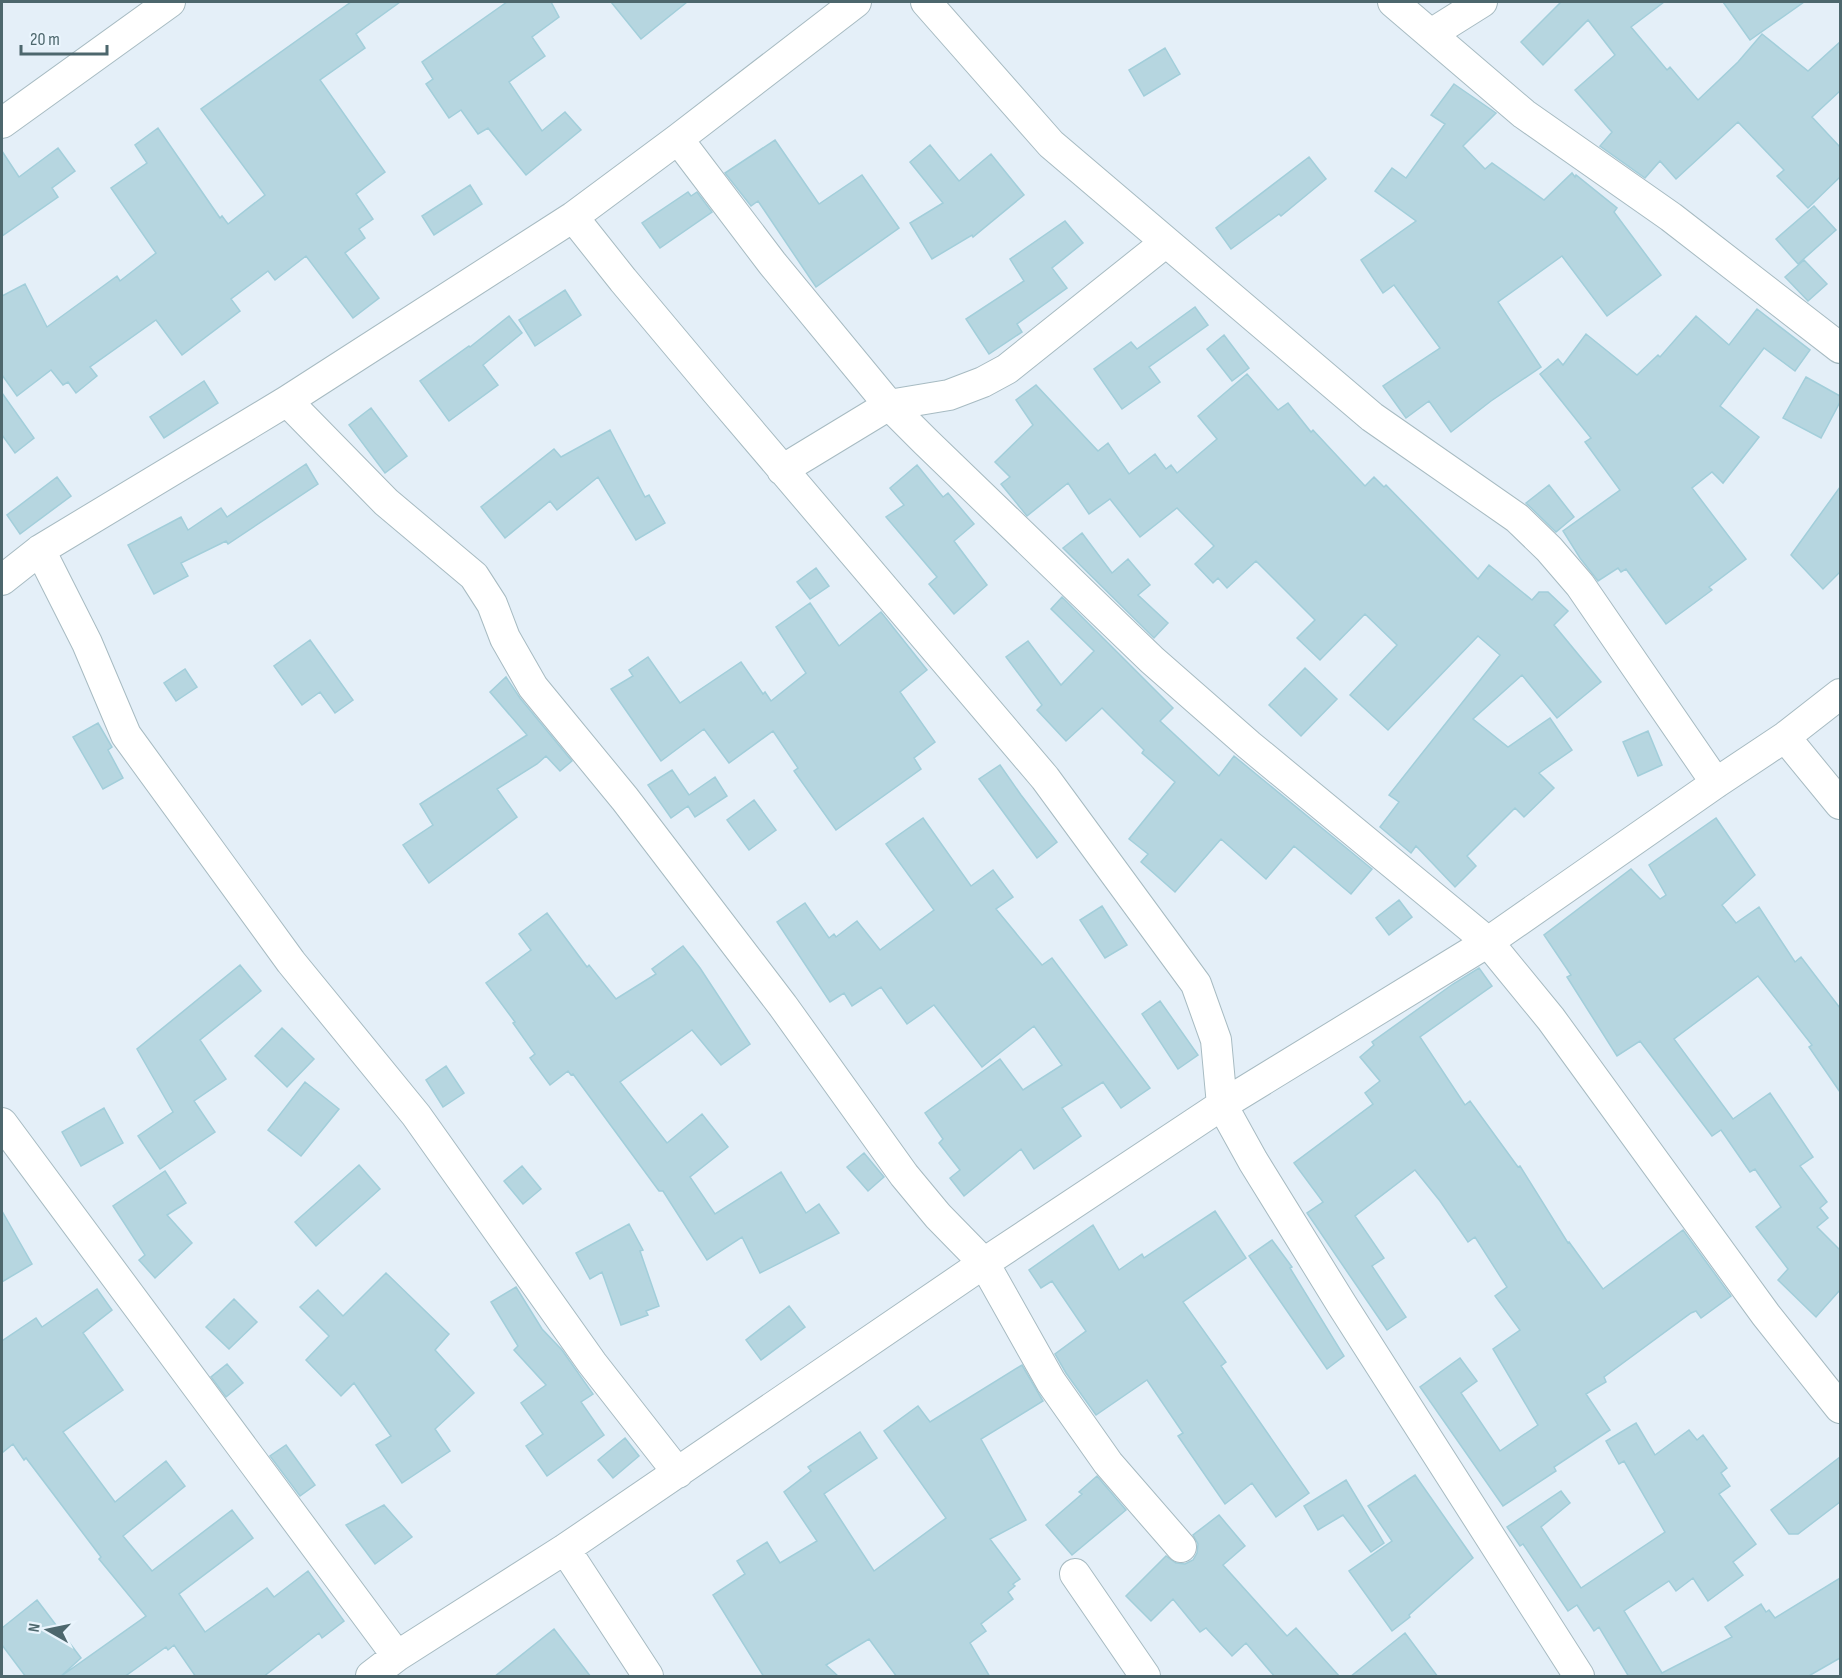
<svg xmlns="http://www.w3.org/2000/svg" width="1842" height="1678" viewBox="0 0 1842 1678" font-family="'Sofia Sans Condensed',sans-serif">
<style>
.building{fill:#b6d6e0;stroke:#a2ceda;stroke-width:1.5}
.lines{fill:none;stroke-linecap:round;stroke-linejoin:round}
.minor-casing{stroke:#a7bbc2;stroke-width:32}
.minor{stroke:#fff;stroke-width:30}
</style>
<rect width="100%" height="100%" fill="#e4eff8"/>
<path class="building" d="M 351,2 L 400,2 L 356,34 L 365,48 L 320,80 L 385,172 L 356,194 L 373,219 L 359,229 L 365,238 L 345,253 L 379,298 L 353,318 L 306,256 L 275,280 L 268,271 L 231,299 L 240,311 L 182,355 L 156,320 L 90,367 L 97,376 L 76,393 L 68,382 L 63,385 L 51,370 L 17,396 L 2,375 L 2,296 L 25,284 L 47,327 L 117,276 L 120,281 L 156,253 L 111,188 L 147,163 L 135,145 L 158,128 L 220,218 L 222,216 L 228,224 L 265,195 L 201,109 Z
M 507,2 L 551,2 L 559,17 L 532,37 L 545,56 L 509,82 L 542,131 L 565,112 L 581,130 L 526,175 L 488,128 L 478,134 L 461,110 L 449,118 L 426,84 L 433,79 L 422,62 Z
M 611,2 L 687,2 L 641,39 Z
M 1561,2 L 1664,2 L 1631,27 L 1667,70 L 1670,67 L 1698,100 L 1738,62 L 1762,34 L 1808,71 L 1840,42 L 1840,91 L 1812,117 L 1840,147 L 1840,177 L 1808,208 L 1777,176 L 1784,170 L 1738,122 L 1676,179 L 1660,161 L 1645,178 L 1600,146 L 1612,132 L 1575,90 L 1615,55 L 1588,20 L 1543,65 L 1521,42 Z
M 1723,2 L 1804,2 L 1750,40 Z
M 1165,48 L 1180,74 L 1144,96 L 1129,70 Z
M 1454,84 L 1496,113 L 1463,146 L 1485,169 L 1492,163 L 1544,200 L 1572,173 L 1575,177 L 1576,175 L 1617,208 L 1614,212 L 1661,275 L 1607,316 L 1562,256 L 1498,302 L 1541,367 L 1491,401 L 1451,432 L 1429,401 L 1406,418 L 1383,386 L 1440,348 L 1394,285 L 1383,293 L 1361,260 L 1416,221 L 1375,191 L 1392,168 L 1406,178 L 1445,124 L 1431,115 Z
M 775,140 L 819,204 L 862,175 L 899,228 L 816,287 L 758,201 L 751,206 L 725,173 Z
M 930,145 L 959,181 L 991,154 L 1024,195 L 973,237 L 972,235 L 932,259 L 910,223 L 943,203 L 910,162 Z
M 58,148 L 75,171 L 52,188 L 58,197 L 2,236 L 2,151 L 19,177 Z
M 1309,157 L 1326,179 L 1281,216 L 1279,214 L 1231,249 L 1216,228 Z
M 470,185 L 482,204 L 434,235 L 422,216 Z
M 688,192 L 691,196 L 697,192 L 712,212 L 660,248 L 642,223 Z
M 1814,206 L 1836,230 L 1798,264 L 1776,239 Z
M 1065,221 L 1083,243 L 1052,268 L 1067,288 L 1017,324 L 1022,332 L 989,354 L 966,319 L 1024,281 L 1010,259 Z
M 1804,260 L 1827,284 L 1808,301 L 1785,277 Z
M 565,290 L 581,315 L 535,346 L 519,320 Z
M 1195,307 L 1208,325 L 1149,367 L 1160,382 L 1122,409 L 1094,369 L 1131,342 L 1137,349 Z
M 1757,309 L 1810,350 L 1795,371 L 1764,348 L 1720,406 L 1759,437 L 1723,483 L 1712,472 L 1692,488 L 1746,559 L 1709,587 L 1712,590 L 1666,624 L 1626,569 L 1621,572 L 1618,568 L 1598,581 L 1580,558 L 1563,531 L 1620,490 L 1585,442 L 1591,438 L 1540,374 L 1558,359 L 1563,365 L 1586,334 L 1637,375 L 1658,355 L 1660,357 L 1696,316 L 1729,345 Z
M 509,316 L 522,333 L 483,365 L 498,385 L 449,421 L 420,381 L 469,346 L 470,347 Z
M 1224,335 L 1249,368 L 1232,381 L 1207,349 Z
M 1247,374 L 1278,410 L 1288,403 L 1311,432 L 1313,430 L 1365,486 L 1374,477 L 1384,487 L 1386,485 L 1478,579 L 1489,565 L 1532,600 L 1539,592 L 1548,592 L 1568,611 L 1554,625 L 1601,682 L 1557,718 L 1522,675 L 1473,719 L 1508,747 L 1550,718 L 1572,750 L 1539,773 L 1554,788 L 1524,817 L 1515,808 L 1467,856 L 1476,866 L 1455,887 L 1416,846 L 1411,853 L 1380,827 L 1399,802 L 1389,795 L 1500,655 L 1478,636 L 1388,730 L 1350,695 L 1397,645 L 1365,614 L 1320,660 L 1297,638 L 1315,620 L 1256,561 L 1227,588 L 1218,578 L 1213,583 L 1195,564 L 1214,546 L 1177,508 L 1140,537 L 1110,499 L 1089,514 L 1068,483 L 1027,516 L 1001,484 L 1010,477 L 995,462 L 1033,425 L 1016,400 L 1036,385 L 1098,451 L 1108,443 L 1129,474 L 1155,454 L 1166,469 L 1171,465 L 1177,473 L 1217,439 L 1198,416 Z
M 1806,377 L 1840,396 L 1840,402 L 1821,438 L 1783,418 Z
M 204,381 L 218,403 L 164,438 L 150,417 Z
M 2,393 L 34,438 L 15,453 L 2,435 Z
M 371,408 L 407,456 L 385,473 L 349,425 Z
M 610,430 L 645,497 L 649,495 L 665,523 L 636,540 L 598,477 L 557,510 L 550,501 L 505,538 L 481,507 L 554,449 L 561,457 Z
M 306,464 L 318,484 L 228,544 L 226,541 L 181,563 L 188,576 L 154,594 L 128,545 L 181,517 L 188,530 L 221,508 L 227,517 Z
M 917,465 L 943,497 L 948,493 L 974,524 L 954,541 L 987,585 L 954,614 L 929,584 L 937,577 L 886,517 L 904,505 L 890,488 Z
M 57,477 L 71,496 L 20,534 L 7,515 Z
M 1549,485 L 1574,517 L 1556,532 L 1526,503 Z
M 1840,487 L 1840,572 L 1823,589 L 1791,555 Z
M 1082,533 L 1112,573 L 1128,559 L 1150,585 L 1138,595 L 1168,623 L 1154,638 L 1063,548 Z
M 816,568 L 829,586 L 810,599 L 797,582 Z
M 1062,597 L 1173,708 L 1160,721 L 1219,776 L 1234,756 L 1372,869 L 1351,894 L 1294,846 L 1266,879 L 1221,839 L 1175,892 L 1141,862 L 1148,854 L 1129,839 L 1175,782 L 1142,753 L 1144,750 L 1102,708 L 1066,741 L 1037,710 L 1042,705 L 1006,657 L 1028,641 L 1061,685 L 1094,651 L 1051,609 Z
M 810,603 L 839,646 L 881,612 L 927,670 L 900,692 L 935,742 L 914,758 L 921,769 L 836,830 L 794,771 L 798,768 L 773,731 L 729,763 L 704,729 L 661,761 L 611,689 L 633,676 L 629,670 L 648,657 L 680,703 L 741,662 L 763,694 L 765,692 L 771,701 L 806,673 L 776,627 Z
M 310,640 L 353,700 L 335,713 L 320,692 L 302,705 L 274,666 Z
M 1305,668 L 1337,699 L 1301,736 L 1269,705 Z
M 185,669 L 197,687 L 176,701 L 164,683 Z
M 506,677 L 520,698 L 572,761 L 560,771 L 546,756 L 537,764 L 497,789 L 517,817 L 429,883 L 403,845 L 433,825 L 420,804 L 527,735 L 490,692 Z
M 98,723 L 112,747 L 108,750 L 123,778 L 103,789 L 73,737 Z
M 1648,731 L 1662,765 L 1638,776 L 1623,742 Z
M 1000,765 L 1021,795 L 1057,842 L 1037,858 L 979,779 Z
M 672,770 L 689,795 L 715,777 L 727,796 L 695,817 L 688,806 L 671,818 L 648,785 Z
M 754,800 L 776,830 L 749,850 L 727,820 Z
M 923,818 L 971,886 L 993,870 L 1013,897 L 996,909 L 1042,965 L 1052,958 L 1150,1088 L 1121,1108 L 1103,1082 L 1062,1108 L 1081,1136 L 1034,1169 L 1021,1149 L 964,1196 L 950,1178 L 960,1170 L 939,1143 L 943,1139 L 925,1113 L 1000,1059 L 1023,1090 L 1062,1065 L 1034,1026 L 982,1067 L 934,1005 L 907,1024 L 881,987 L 852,1006 L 844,993 L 830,1002 L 777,922 L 805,903 L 829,938 L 834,934 L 836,937 L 857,921 L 880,950 L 934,910 L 886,844 Z
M 1716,818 L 1755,875 L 1722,905 L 1736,923 L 1759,907 L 1795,962 L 1801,957 L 1840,1008 L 1840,1092 L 1809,1047 L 1812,1045 L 1758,976 L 1674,1039 L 1733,1119 L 1770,1093 L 1813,1157 L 1800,1166 L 1827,1202 L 1820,1208 L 1828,1218 L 1817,1227 L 1840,1250 L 1840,1290 L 1816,1317 L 1778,1280 L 1788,1269 L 1756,1227 L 1781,1207 L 1755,1169 L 1750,1172 L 1721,1130 L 1712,1136 L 1640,1041 L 1617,1056 L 1567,977 L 1571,975 L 1544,935 L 1631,869 L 1660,899 L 1666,895 L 1649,865 Z
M 1399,900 L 1412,917 L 1389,935 L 1376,918 Z
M 1102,906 L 1127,945 L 1105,958 L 1080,920 Z
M 547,913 L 587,967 L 589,965 L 616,999 L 656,974 L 652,969 L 683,946 L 700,968 L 750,1044 L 721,1065 L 692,1030 L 620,1082 L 667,1143 L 702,1114 L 728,1147 L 690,1177 L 715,1214 L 781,1172 L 806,1213 L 819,1204 L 839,1233 L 760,1273 L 742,1237 L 707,1260 L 663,1191 L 659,1191 L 573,1074 L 571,1075 L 568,1071 L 550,1085 L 530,1058 L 535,1054 L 513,1023 L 515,1022 L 486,983 L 531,950 L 519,934 Z
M 240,965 L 261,991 L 200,1040 L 226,1079 L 194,1101 L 215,1132 L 160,1169 L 138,1136 L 173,1112 L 137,1049 Z
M 1479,968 L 1492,986 L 1420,1037 L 1465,1105 L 1470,1101 L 1518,1167 L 1520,1166 L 1568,1243 L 1569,1242 L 1603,1289 L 1683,1230 L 1731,1296 L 1701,1318 L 1696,1311 L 1691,1313 L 1604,1377 L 1606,1382 L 1586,1394 L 1610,1430 L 1554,1467 L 1556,1471 L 1503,1506 L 1420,1387 L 1460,1358 L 1477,1381 L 1461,1393 L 1500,1451 L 1538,1425 L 1493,1349 L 1520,1330 L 1495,1296 L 1507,1287 L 1475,1237 L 1468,1242 L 1440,1201 L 1415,1170 L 1355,1216 L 1384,1258 L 1372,1266 L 1406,1317 L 1387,1330 L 1307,1213 L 1323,1202 L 1294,1163 L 1373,1104 L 1365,1093 L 1380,1081 L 1360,1057 L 1374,1045 L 1372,1042 L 1453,984 Z
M 1160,1001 L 1198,1055 L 1178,1069 L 1142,1014 Z
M 282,1028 L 314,1059 L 287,1087 L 255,1056 Z
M 446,1066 L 464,1093 L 443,1107 L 426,1080 Z
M 305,1082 L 339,1109 L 301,1156 L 268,1130 Z
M 104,1108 L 123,1143 L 81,1166 L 62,1132 Z
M 864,1153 L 884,1177 L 868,1191 L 847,1167 Z
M 359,1165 L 380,1189 L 316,1246 L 295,1222 Z
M 522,1166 L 541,1189 L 523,1204 L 504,1181 Z
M 165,1171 L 186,1203 L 167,1215 L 192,1243 L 155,1278 L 139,1260 L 145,1255 L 113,1206 Z
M 2,1211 L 32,1264 L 2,1282 Z
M 1215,1211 L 1246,1258 L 1183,1302 L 1226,1362 L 1221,1366 L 1309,1493 L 1276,1517 L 1252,1483 L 1225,1504 L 1178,1436 L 1183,1433 L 1147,1380 L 1096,1415 L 1066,1373 L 1055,1354 L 1086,1331 L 1052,1281 L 1041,1288 L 1029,1270 L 1093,1225 L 1119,1270 L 1142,1254 L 1144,1258 Z
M 629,1224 L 643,1250 L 640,1251 L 659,1306 L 646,1311 L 648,1315 L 621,1325 L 602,1272 L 590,1279 L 576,1253 Z
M 1272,1240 L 1292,1267 L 1290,1268 L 1344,1356 L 1327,1369 L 1249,1256 Z
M 386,1273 L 449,1334 L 435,1350 L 474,1393 L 435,1429 L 450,1451 L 402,1483 L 376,1445 L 391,1436 L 354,1383 L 341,1396 L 306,1360 L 329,1336 L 300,1307 L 318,1290 L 343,1316 Z
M 516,1287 L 542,1329 L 562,1350 L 593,1394 L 581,1402 L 604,1435 L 547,1476 L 526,1446 L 543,1434 L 521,1403 L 546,1385 L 514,1350 L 518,1346 L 491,1302 Z
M 97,1289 L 112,1310 L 83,1333 L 123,1390 L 63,1432 L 115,1502 L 166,1461 L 185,1486 L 123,1536 L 152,1571 L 232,1510 L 253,1538 L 179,1594 L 205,1632 L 267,1588 L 274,1597 L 308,1571 L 344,1621 L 322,1638 L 319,1633 L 263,1677 L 196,1677 L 174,1645 L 168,1650 L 166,1647 L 124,1677 L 60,1677 L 146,1616 L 99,1559 L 101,1557 L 26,1458 L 24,1460 L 13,1444 L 2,1453 L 2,1341 L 36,1318 L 42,1327 Z
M 234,1299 L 257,1322 L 229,1349 L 206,1327 Z
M 789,1306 L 805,1327 L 761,1360 L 746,1340 Z
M 227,1364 L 243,1383 L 226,1397 L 211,1377 Z
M 1022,1365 L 1043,1401 L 981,1439 L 1026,1520 L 990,1539 L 1020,1579 L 1013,1584 L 1015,1586 L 1008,1592 L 1013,1599 L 981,1624 L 986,1631 L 970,1643 L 990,1677 L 897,1677 L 869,1639 L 826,1665 L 839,1677 L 764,1677 L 713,1595 L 745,1574 L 737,1561 L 767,1542 L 780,1563 L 817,1541 L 784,1492 L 811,1471 L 808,1467 L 860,1432 L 877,1458 L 824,1494 L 874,1571 L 946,1518 L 884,1431 L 918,1406 L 930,1422 Z
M 1636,1423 L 1655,1455 L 1689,1430 L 1697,1440 L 1703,1435 L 1727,1468 L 1721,1473 L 1730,1486 L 1719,1494 L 1756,1544 L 1733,1562 L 1743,1575 L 1708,1601 L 1693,1578 L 1676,1591 L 1669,1581 L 1624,1611 L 1662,1673 L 1732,1637 L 1725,1627 L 1761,1604 L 1766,1612 L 1769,1610 L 1775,1618 L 1840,1578 L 1840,1658 L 1807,1677 L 1629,1677 L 1599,1627 L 1594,1631 L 1577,1605 L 1568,1611 L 1523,1544 L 1520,1546 L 1507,1527 L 1561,1491 L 1570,1503 L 1541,1527 L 1581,1588 L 1665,1532 L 1624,1461 L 1619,1464 L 1606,1441 Z
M 625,1438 L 639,1456 L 613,1478 L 598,1460 Z
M 286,1445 L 315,1485 L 300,1496 L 270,1456 Z
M 1840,1457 L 1840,1502 L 1798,1534 L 1789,1534 L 1771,1510 Z
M 1415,1475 L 1473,1558 L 1409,1615 L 1410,1617 L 1392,1631 L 1349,1571 L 1392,1541 L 1368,1506 Z
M 1097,1476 L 1126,1510 L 1072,1555 L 1046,1525 L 1082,1494 L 1079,1492 Z
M 1346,1480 L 1384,1543 L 1371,1552 L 1343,1515 L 1318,1530 L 1304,1506 Z
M 384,1505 L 412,1537 L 375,1564 L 346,1525 Z
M 1219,1515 L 1245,1546 L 1223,1565 L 1287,1636 L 1296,1628 L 1340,1677 L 1275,1677 L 1246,1643 L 1232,1656 L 1206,1628 L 1200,1632 L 1173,1599 L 1151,1621 L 1126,1596 L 1166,1556 L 1176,1563 L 1185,1564 L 1193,1560 L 1197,1553 L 1198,1544 L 1193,1535 Z
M 37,1600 L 81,1658 L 60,1677 L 26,1677 L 2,1645 L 2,1628 Z
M 554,1629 L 591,1677 L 494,1677 Z
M 1405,1633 L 1438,1677 L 1350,1677 Z"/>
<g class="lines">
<defs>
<path id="minor" d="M 926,2 L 1051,144 L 1372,417 L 1517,518 L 1549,549 L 1580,585 L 1716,783
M 1393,2 L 1524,114 L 1671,217 L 1840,348
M 1431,34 L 1482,2
M 2,123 L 170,2
M 678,139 L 772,263 L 889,405 L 925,441 L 1152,660 L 1249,745 L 1488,942 L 1551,1019 L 1766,1315 L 1840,1408
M 573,217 L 623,280 L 716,391 L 1045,778 L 1196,984 L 1216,1040 L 1222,1105 L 1253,1161 L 1342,1305 L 1579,1676
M 287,401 L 386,502 L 474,576 L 492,604 L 505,638 L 533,687 L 625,799 L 783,1006 L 904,1175 L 938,1216 L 984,1263 L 1051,1382 L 1108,1463 L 1181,1547
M 782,470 L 889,405 L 949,395 L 983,382 L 1007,369 L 1166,242
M 40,550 L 87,643 L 126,735 L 291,962 L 416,1115 L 592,1363 L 678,1473
M 2,580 L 40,550 L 287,401 L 573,217 L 678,139 L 856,2
M 1785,737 L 1840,804
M 2,1123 L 397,1656
M 565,1549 L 648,1676
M 1075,1574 L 1145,1676
M 371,1676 L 397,1656 L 565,1549 L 984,1263 L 1222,1105 L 1488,942 L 1716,783 L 1785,737 L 1840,694"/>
</defs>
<use href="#minor" class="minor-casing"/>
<use href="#minor" class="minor"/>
</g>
<rect width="1842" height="1678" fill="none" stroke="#4d676d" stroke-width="6"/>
<g transform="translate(48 1630) rotate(279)" stroke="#e9f4fc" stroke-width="4.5" paint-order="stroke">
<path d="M0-4.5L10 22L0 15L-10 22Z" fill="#4d676d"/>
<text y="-9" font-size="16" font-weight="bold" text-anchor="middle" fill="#4d676d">N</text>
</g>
<path d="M21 45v9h86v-9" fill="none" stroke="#4d676d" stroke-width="3"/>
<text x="30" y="45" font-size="18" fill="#4d676d" stroke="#e9f4fc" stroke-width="4.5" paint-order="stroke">20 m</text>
</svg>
